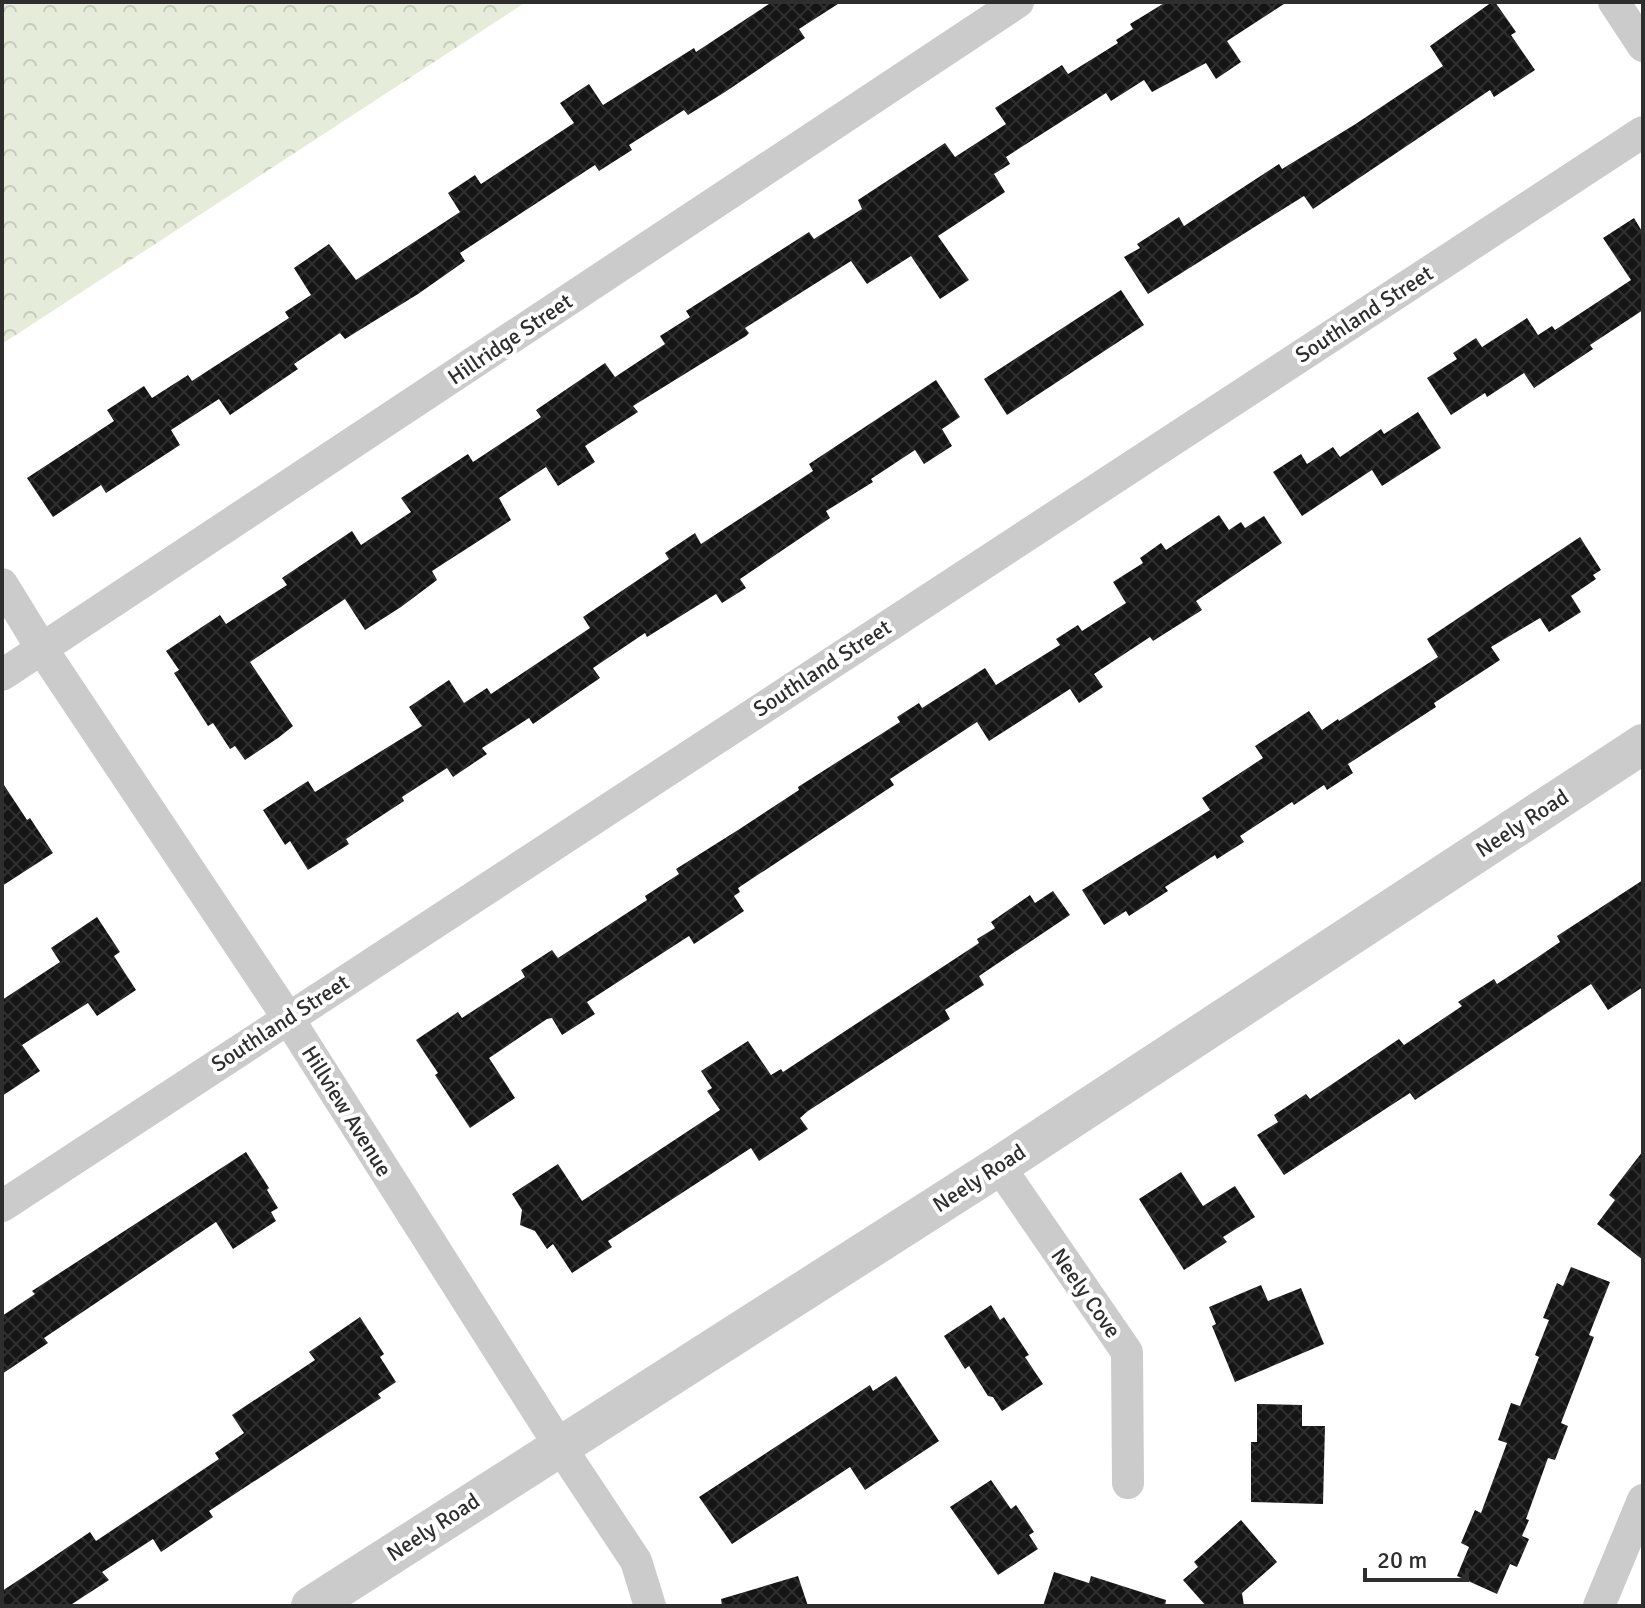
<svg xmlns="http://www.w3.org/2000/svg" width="1645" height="1608" viewBox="0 0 1645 1608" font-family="Signika,sans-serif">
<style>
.forest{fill:url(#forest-crowns)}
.building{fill:url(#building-cross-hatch)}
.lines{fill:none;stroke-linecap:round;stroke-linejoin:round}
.minor{stroke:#cbcbcb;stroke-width:32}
.tertiary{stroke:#cbcbcb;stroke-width:40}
.labels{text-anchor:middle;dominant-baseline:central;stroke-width:8;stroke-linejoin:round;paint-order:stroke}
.street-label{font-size:22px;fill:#2e2e2e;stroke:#fff}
</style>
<defs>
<pattern id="forest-crowns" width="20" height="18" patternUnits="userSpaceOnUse" patternTransform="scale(2)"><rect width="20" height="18" fill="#e5edda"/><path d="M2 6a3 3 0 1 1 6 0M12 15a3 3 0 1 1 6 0" fill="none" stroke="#c5ccbb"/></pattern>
<pattern id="building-cross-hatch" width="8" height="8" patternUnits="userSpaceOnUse" patternTransform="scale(2)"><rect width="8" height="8" fill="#151515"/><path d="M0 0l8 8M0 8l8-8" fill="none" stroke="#2f2f2f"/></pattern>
</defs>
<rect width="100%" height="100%" fill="#fff"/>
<path class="forest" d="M 2,2 L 526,2 L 2,344 Z"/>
<path class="building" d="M 772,2 L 841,2 L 799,29 L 805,38 L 725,92 L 688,115 L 684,110 L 629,145 L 632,150 L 599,171 L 595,165 L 460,253 L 465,261 L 418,294 L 345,339 L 340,333 L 294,364 L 298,369 L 230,415 L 219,399 L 171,430 L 180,445 L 106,493 L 101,485 L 53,517 L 27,478 L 114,421 L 107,410 L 144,386 L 152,398 L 188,375 L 192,381 L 289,318 L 285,312 L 311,295 L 294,268 L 329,244 L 356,280 L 460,212 L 448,193 L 475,175 L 481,184 L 574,123 L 560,103 L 589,84 L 603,105 L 694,48 L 696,52 Z
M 1166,2 L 1287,2 L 1227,41 L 1241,62 L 1216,79 L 1206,63 L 1152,92 L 1144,80 L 1111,101 L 1106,93 L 1006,157 L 1010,164 L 994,174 L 1005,192 L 938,236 L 969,280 L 940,299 L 911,256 L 867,284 L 851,261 L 745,328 L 749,333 L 746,336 L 633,406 L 638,412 L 585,446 L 595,462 L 558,486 L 546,467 L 499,498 L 511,520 L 432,571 L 437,580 L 401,607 L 365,630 L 345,599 L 250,662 L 293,726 L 278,738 L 245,760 L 235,746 L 230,749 L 213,723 L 208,726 L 174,673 L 179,670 L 166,651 L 220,615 L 226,624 L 287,585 L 282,578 L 352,531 L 361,545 L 411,512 L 401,498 L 468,454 L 473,462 L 541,417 L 536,410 L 605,363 L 615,377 L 665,344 L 660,336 L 690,317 L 686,311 L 809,232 L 814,239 L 862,209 L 858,200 L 945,143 L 955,157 L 1006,124 L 995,108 L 1062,65 L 1068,74 L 1118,43 L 1116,40 L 1133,29 L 1130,24 Z
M 1492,2 L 1495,2 L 1516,32 L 1511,35 L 1535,70 L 1494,97 L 1490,90 L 1313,209 L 1304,196 L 1148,294 L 1124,257 L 1140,248 L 1137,244 L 1179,217 L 1184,226 L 1279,164 L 1282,169 L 1354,125 L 1443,66 L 1430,46 Z
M 1634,218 L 1643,233 L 1643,310 L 1590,345 L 1593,349 L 1534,388 L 1524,373 L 1487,397 L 1485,393 L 1451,415 L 1427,378 L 1457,359 L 1453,353 L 1476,338 L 1482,347 L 1527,318 L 1538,335 L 1552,326 L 1555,330 L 1631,280 L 1603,238 Z
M 1121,290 L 1144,325 L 1007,415 L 984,379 Z
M 936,380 L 960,417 L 942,429 L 952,446 L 924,464 L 915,450 L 871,479 L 873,482 L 826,511 L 830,518 L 740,579 L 746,588 L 722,603 L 716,594 L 647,637 L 645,633 L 593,668 L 600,678 L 533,724 L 529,718 L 482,748 L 487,754 L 453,777 L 447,768 L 402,797 L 404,801 L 346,839 L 349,844 L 308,870 L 290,841 L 285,845 L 263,810 L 308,781 L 315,792 L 422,726 L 409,707 L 449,680 L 464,703 L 487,688 L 491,694 L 590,628 L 583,617 L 669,559 L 665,553 L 695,533 L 701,544 L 813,471 L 809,464 Z
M 1418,412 L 1441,448 L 1382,486 L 1372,470 L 1302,516 L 1273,472 L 1301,454 L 1307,464 L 1333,447 L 1340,457 L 1381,429 L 1384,434 Z
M 1219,515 L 1229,530 L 1241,522 L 1245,528 L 1264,516 L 1282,543 L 1196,601 L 1202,610 L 1153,641 L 1150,637 L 1094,674 L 1103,687 L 1079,703 L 1070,689 L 989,741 L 977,722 L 890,779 L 894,785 L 738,888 L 740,892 L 734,896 L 744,911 L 694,944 L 689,936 L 587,1002 L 595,1014 L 562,1035 L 552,1018 L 547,1019 L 489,1058 L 515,1098 L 470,1128 L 435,1075 L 438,1073 L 416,1040 L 458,1012 L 462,1018 L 525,977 L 521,970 L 552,950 L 558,958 L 647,900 L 645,896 L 679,874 L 676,869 L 738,830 L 799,790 L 798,787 L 900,722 L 897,717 L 919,703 L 922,708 L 930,703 L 985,668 L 996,685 L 1060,645 L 1056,639 L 1078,625 L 1082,631 L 1126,603 L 1113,582 L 1143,563 L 1140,558 L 1161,543 L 1166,550 Z
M 1580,537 L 1601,570 L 1593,575 L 1596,579 L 1571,596 L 1581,612 L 1549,632 L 1540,618 L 1491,647 L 1500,660 L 1434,703 L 1436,707 L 1348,764 L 1353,773 L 1327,790 L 1324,785 L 1294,805 L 1292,802 L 1240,836 L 1244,842 L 1217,859 L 1215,855 L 1165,887 L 1168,891 L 1129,916 L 1126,911 L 1104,925 L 1082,890 L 1210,810 L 1202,798 L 1263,758 L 1255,746 L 1309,711 L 1322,730 L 1338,719 L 1339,721 L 1438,657 L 1427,639 Z
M 2,782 L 27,820 L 30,818 L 53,853 L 2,886 Z
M 1643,880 L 1643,987 L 1608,1010 L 1591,984 L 1415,1100 L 1410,1093 L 1284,1175 L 1257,1135 L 1278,1122 L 1274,1115 L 1306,1094 L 1310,1099 L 1399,1039 L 1404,1045 L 1462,1006 L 1458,1002 L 1494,979 L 1497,984 L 1535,959 L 1560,942 L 1557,936 Z
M 1053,891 L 1070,915 L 979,976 L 984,985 L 945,1010 L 950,1019 L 808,1111 L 800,1118 L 808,1129 L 759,1161 L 751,1148 L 608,1241 L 612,1247 L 572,1273 L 553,1244 L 547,1249 L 535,1231 L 520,1225 L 522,1210 L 512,1194 L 558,1164 L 582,1201 L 720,1110 L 707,1091 L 712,1088 L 701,1071 L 748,1041 L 771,1075 L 781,1069 L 783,1072 L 979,943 L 977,939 L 995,928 L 991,922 L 1030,895 L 1035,903 Z
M 97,917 L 120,952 L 114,956 L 136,990 L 97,1016 L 88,1003 L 22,1045 L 40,1071 L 2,1096 L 2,1000 L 60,962 L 51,948 Z
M 1643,1151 L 1643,1260 L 1597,1224 L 1615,1200 L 1609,1195 Z
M 246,1152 L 269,1188 L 267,1190 L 278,1208 L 271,1212 L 276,1221 L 233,1249 L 216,1222 L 44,1338 L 48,1343 L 2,1374 L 2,1316 L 35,1294 L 32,1291 Z
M 1181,1172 L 1203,1206 L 1235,1186 L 1255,1217 L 1223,1237 L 1227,1242 L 1184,1270 L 1139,1199 Z
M 1571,1267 L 1610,1282 L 1589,1335 L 1594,1337 L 1561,1423 L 1568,1426 L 1555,1460 L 1548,1458 L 1526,1519 L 1529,1520 L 1522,1536 L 1529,1539 L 1517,1567 L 1510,1564 L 1497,1594 L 1457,1576 L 1469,1547 L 1461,1543 L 1475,1510 L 1481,1513 L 1507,1443 L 1498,1440 L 1511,1403 L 1520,1406 L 1539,1357 L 1535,1355 L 1549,1320 L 1543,1318 L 1557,1283 L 1563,1286 Z
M 1261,1285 L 1268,1301 L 1301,1288 L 1324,1344 L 1235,1382 L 1212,1326 L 1216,1324 L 1209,1307 Z
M 991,1305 L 1000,1320 L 1004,1317 L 1029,1355 L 1025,1357 L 1043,1384 L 1002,1411 L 993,1397 L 988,1396 L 969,1366 L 965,1369 L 944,1336 Z
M 360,1317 L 384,1354 L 380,1357 L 396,1382 L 378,1394 L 381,1398 L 209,1511 L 213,1517 L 161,1552 L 153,1539 L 102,1572 L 109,1580 L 69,1606 L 2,1606 L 2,1591 L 34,1570 L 90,1532 L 96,1541 L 219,1459 L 215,1453 L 244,1433 L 232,1415 L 315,1360 L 309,1352 Z
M 896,1376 L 939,1441 L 865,1490 L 850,1467 L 732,1544 L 699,1497 L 870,1385 L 873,1391 Z
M 1257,1404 L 1302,1405 L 1302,1426 L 1325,1426 L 1323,1504 L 1251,1502 L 1251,1442 L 1257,1442 Z
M 991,1480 L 1011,1509 L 1016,1505 L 1034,1532 L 1029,1535 L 1038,1549 L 998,1575 L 950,1507 Z
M 1241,1520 L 1277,1562 L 1242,1593 L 1244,1606 L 1206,1606 L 1183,1580 L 1198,1567 L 1194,1562 Z
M 1054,1572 L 1089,1583 L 1091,1576 L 1166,1600 L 1165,1606 L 1043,1606 Z
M 798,1576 L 808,1606 L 722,1606 L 721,1599 Z"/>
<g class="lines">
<path class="minor" d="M 1614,2 L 1643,46
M 2,584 L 42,649 L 288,1018 L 559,1445 L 636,1561 L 650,1606
M 2,675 L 1018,2
M 999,1166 L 1127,1352 L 1128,1483
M 2,1206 L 1643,132
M 1599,1606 L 1643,1500"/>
<path class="tertiary" d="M 311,1606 L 999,1166 L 1643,744"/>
</g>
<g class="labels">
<g class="street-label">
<text transform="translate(1364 314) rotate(-33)">Southland Street</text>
<text transform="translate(510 339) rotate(-34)">Hillridge Street</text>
<text transform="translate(822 668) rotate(-33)">Southland Street</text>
<text transform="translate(1522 823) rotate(-33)">Neely Road</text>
<text transform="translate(280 1023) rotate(-33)">Southland Street</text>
<text transform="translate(347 1111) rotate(58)">Hillview Avenue</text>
<text transform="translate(979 1178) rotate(-33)">Neely Road</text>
<text transform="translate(1086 1293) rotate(55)">Neely Cove</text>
<text transform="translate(433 1527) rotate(-33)">Neely Road</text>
</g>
</g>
<rect width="1645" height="1608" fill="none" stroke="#2e2e2e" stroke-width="8"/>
<path d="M1365 1568v12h102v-12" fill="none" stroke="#2e2e2e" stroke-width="4"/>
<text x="1377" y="1568" font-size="24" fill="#2e2e2e" stroke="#ffffff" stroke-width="6" paint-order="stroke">20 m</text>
</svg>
